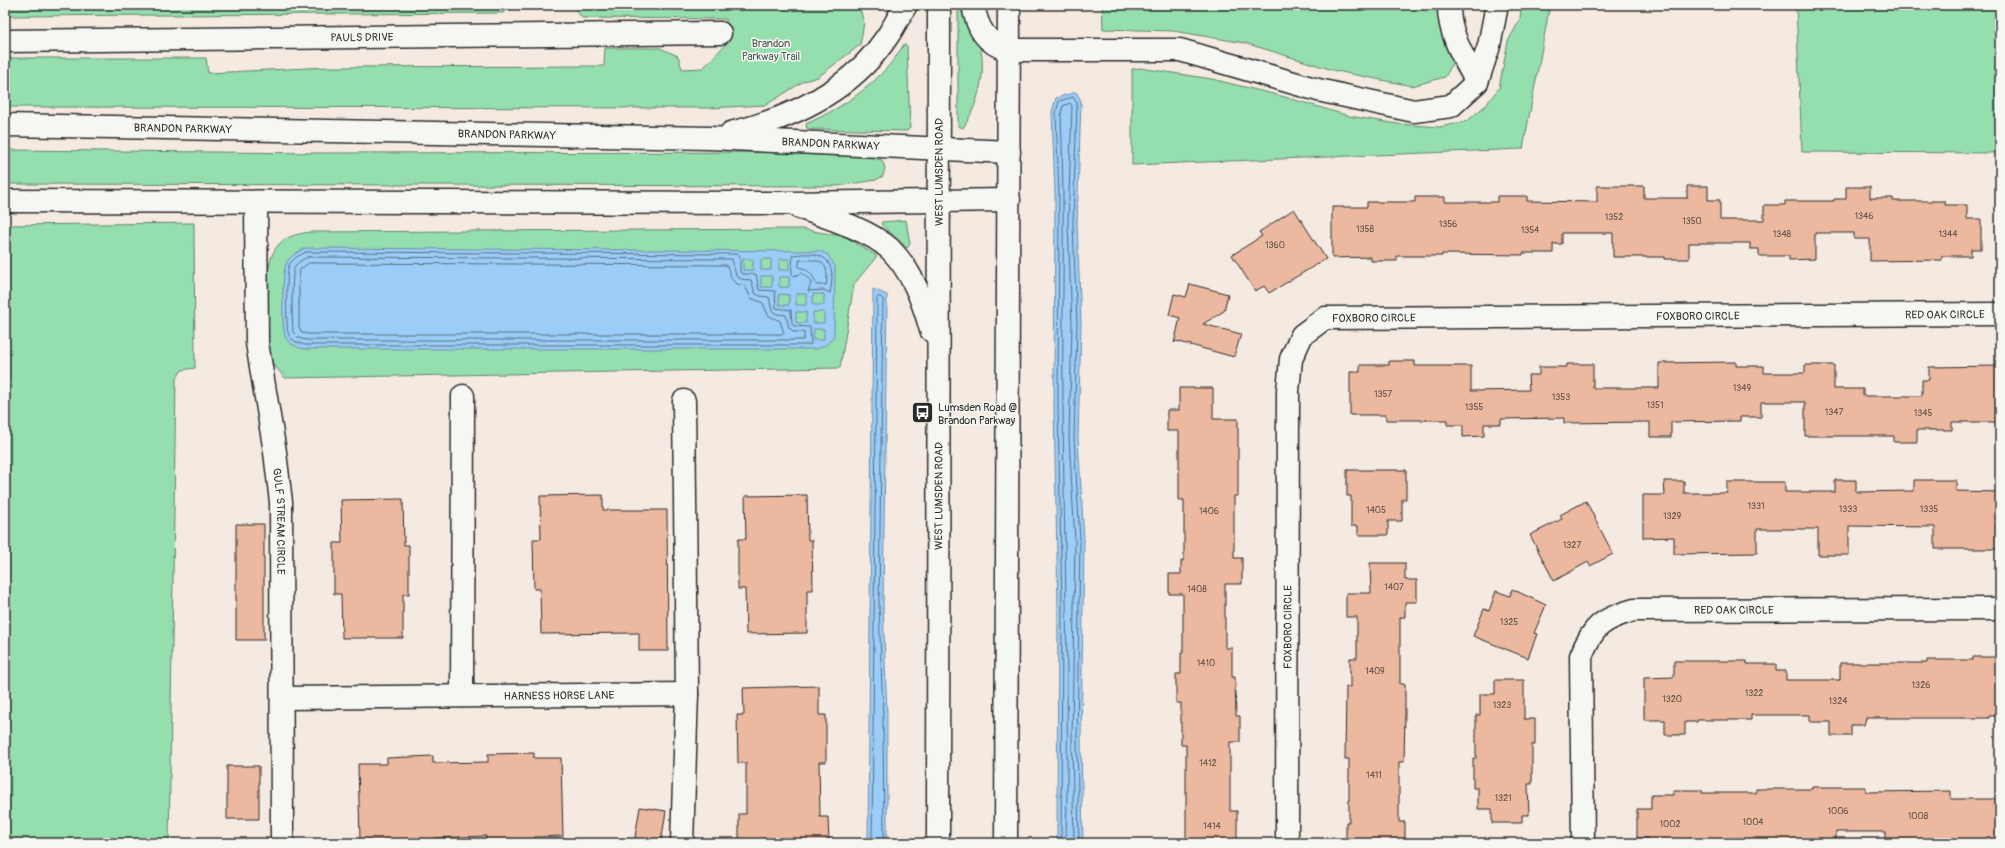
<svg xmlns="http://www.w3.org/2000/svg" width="2005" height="848" viewBox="0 0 2005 848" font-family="Pangolin,sans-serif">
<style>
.green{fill:#95deae;stroke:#60846c}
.water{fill:#9bcdf8;stroke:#6e8ca6;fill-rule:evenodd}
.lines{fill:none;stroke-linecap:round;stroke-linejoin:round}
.shore{stroke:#586c7d;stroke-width:1}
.building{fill:#ecb89f;stroke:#2b2b2b}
.street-casing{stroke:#2b2b2b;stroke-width:25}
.secondary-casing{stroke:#2b2b2b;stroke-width:25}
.street{stroke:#f6f6f2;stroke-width:22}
.secondary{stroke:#f6f6f2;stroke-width:22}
.labels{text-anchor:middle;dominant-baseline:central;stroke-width:3;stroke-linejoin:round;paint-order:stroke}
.number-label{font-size:9px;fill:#5b4e48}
.street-label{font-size:11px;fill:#2b2b2b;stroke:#f6f6f2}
.park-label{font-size:11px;fill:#46584c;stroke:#f6f6f2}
.poi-label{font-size:11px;fill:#2b2b2b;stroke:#f6f6f2;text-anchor:start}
</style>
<rect width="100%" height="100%" fill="#f4eae1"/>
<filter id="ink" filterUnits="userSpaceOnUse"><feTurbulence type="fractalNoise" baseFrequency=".025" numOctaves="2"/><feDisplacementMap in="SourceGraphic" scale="8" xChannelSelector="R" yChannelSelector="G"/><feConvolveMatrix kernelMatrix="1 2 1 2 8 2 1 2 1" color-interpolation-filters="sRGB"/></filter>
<g filter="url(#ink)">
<path class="green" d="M 5,5 L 508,5 L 503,13 L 5,16 Z
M 572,5 L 859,5 L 864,23 L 860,45 L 818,77 L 804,81 L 766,105 L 709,108 L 5,107 L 5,58 L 206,58 L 208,73 L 327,67 L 604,66 L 605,48 L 660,48 L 678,56 L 682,69 L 703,68 L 726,44 L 726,19 L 582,18 Z
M 958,5 L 962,5 C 964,11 964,18 967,23 C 971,32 980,42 981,51 C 986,76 977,107 963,128 L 958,126 Z
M 1102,5 L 1438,5 C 1439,12 1439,21 1442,27 C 1452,49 1460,53 1445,77 L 1412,86 L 1336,71 L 1245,43 L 1173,31 L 1103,29 Z
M 1521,5 L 1550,5 L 1523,149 L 1132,165 L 1132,69 L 1140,68 L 1212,79 L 1285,97 L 1349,116 L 1398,124 L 1440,127 L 1467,121 L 1485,106 L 1499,88 L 1508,41 L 1520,20 Z
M 1796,5 L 2000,5 L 2000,153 L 1802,152 Z
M 904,44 L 907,46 L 910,128 L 907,131 L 807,129 L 806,124 C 844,107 883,81 904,44 Z
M 5,150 L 320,153 L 845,152 L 882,160 L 885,168 L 883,176 L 876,180 L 838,186 L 5,184 Z
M 906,220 L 910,244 L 907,248 L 881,224 L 882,222 Z
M 194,223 L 195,368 L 182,370 L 176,379 L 169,843 L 5,843 L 5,225 Z
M 802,229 L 846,237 L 877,256 L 854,284 L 840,368 L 285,378 L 273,364 L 267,349 L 268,273 C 272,244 282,236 310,232 Z"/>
<path class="water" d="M 1076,92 L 1081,101 L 1077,224 L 1081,325 L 1078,438 L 1084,540 L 1081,741 L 1083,843 L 1057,843 L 1058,607 L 1054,407 L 1055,194 L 1052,112 L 1056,98 Z
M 305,248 L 819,251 L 827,254 L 835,266 L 834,335 C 829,344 824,347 814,349 L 304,349 C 297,347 288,344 285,336 C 282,328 282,271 286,264 C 289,256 298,252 305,248 ZM 753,259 L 753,270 L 743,270 L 743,259 ZM 761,259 L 771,259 L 771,270 L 761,270 ZM 779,259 L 789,259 L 789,270 L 779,270 ZM 761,276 L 772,276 L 772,287 L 761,287 ZM 779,277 L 789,277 L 789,287 L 779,287 ZM 779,294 L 789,295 L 789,305 L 779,305 ZM 796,294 L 806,294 L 806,305 L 796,305 ZM 824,294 L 824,305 L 813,305 L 813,294 ZM 796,312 L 806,312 L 806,323 L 796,323 ZM 813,312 L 824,312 L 824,323 L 813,323 ZM 814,329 L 824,329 L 824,340 L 813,340 Z
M 873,289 L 887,295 L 883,606 L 887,715 L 887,843 L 868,843 Z"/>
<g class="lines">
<path class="shore" d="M 306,252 L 738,254 L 740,256 L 740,272 L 743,274 L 756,274 L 759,290 L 775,291 L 776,308 L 791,310 L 792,323 L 794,326 L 810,327 L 811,344 L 809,345 L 305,345 C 298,343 291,341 288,333 C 286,326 286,272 289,265 C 292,259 300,255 306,252 Z
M 793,255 C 825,250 837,260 830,293 L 824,290 L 808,291 L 811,284 L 810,280 L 802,273 L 794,276 L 792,274 Z
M 308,257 L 732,259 L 736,276 L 741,279 L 751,280 L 755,293 L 760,296 L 769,297 L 772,311 L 777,314 L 786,315 L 789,328 L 794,332 L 804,332 L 804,339 L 802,340 L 306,340 L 299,338 L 293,332 C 292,322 291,273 295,266 C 298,262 303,259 308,257 Z
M 800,260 C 821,259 830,261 826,285 L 816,285 C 814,275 808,269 799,267 Z
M 309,263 L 726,265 C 733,275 727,283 745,286 L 751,298 L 763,303 L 768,315 L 780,321 L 784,333 L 782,334 L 307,334 L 302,333 L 299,327 L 299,277 L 300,270 Z
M 872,843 L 877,298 L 879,296 L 883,299 L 879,606 L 883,716 L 884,843
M 1061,843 L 1062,607 L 1058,407 L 1059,194 L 1056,113 L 1059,101 L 1073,97 L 1077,103 L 1073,224 L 1077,325 L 1074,438 L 1080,540 L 1077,741 L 1079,843
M 1066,843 C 1070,698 1064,552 1063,407 C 1062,309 1065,211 1061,114 L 1063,106 L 1070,103 L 1072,106 L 1068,224 L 1072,325 L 1069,438 L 1075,540 L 1072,741 L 1074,843"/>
</g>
<path class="building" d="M 1597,186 L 1644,186 L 1644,198 L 1687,198 L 1687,186 L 1708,186 L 1708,200 L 1720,200 L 1720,220 L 1764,220 L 1764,205 L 1785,205 L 1785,201 L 1834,201 L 1834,199 L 1846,199 L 1846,187 L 1870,187 L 1870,198 L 1893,198 L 1893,201 L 1945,201 L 1945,205 L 1967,205 L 1967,219 L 1981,219 L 1981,249 L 1971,249 L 1971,256 L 1942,256 L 1942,260 L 1870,261 L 1870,239 L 1854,239 L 1854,233 L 1815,233 L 1815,259 L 1789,260 L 1789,256 L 1759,256 L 1759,249 L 1750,249 L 1750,243 L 1689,243 L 1689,259 L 1664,259 L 1664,257 L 1613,257 L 1613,233 L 1562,233 L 1562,244 L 1553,244 L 1553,253 L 1523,253 L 1523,255 L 1442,254 L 1442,256 L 1397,256 L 1397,261 L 1371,261 L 1371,257 L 1332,258 L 1332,207 L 1367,207 L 1367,202 L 1415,202 L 1415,197 L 1445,197 L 1445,202 L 1497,202 L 1497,196 L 1527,196 L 1527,201 L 1597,202 Z
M 1294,209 L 1326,259 L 1269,293 L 1264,286 L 1255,291 L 1232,255 L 1262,236 L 1259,232 Z
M 1190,284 L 1228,294 L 1224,311 L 1203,324 L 1241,334 L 1234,357 L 1176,341 L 1174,343 L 1180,318 L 1169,315 L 1174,294 L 1186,297 Z
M 1389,361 L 1415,361 L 1415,366 L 1471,366 L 1471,391 L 1529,390 L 1528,375 L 1539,375 L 1539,367 L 1567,367 L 1567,364 L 1593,364 L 1593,388 L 1659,388 L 1659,363 L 1736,362 L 1736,366 L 1764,366 L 1764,373 L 1805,373 L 1805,365 L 1834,365 L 1834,389 L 1863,389 L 1863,396 L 1922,396 L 1922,380 L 1929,380 L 1929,367 L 2000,366 L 2000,422 L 1952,422 L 1952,430 L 1917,430 L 1917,442 L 1894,442 L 1894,436 L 1805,436 L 1805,402 L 1761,402 L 1761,417 L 1740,417 L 1740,421 L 1671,422 L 1671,437 L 1650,437 L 1650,422 L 1564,423 L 1564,418 L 1501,419 L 1501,424 L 1484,424 L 1484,436 L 1463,437 L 1463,425 L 1447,425 L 1447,420 L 1386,420 L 1386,415 L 1350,415 L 1350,372 L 1360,372 L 1360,365 L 1389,365 Z
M 1179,388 L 1213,388 L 1213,419 L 1238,419 L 1238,496 L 1234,496 L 1234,558 L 1242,558 L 1242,584 L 1225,584 L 1225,648 L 1232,648 L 1232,677 L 1235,677 L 1236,716 L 1240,716 L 1240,742 L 1230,742 L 1230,811 L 1237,811 L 1237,843 L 1186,843 L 1186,745 L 1181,745 L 1181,703 L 1176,703 L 1176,674 L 1181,674 L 1181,653 L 1183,653 L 1183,594 L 1169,594 L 1169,574 L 1181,574 L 1181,561 L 1183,561 L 1184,558 L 1184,500 L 1179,500 L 1179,431 L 1167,431 L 1167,410 L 1179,410 Z
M 1347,470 L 1406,470 L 1406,499 L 1402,499 L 1402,521 L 1388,521 L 1388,535 L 1358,535 L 1358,526 L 1351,526 L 1351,496 L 1347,496 Z
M 1835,480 L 1856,480 L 1856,492 L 1914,491 L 1914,480 L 1956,480 L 1956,491 L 2000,492 L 2000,549 L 1935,549 L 1935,527 L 1849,526 L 1849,555 L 1818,555 L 1818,529 L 1757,529 L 1757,553 L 1674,554 L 1674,537 L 1643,538 L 1643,495 L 1665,495 L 1664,481 L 1684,481 L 1684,493 L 1727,493 L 1727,482 L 1785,482 L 1785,492 L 1835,492 Z
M 603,495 L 603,510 L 667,510 L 668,651 L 639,651 L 639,633 L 541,634 L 540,589 L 534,589 L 533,539 L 541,539 L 540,496 Z
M 807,495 L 808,540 L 812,540 L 813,590 L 807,590 L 807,633 L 746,634 L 745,589 L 738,589 L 738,539 L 746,539 L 745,496 Z
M 403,499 L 404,545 L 409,545 L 409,594 L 403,594 L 403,638 L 342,638 L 341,594 L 334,594 L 334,543 L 342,543 L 341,500 Z
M 1586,501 L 1613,554 L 1590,566 L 1588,562 L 1554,581 L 1530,535 L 1562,519 L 1560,515 Z
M 236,524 L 264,524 L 264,640 L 236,640 Z
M 1370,563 L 1405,563 L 1405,580 L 1417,580 L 1417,602 L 1405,602 L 1405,617 L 1400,617 L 1400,684 L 1405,684 L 1405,713 L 1404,762 L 1399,762 L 1399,822 L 1405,822 L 1405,843 L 1346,843 L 1346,822 L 1349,822 L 1349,759 L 1345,759 L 1346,687 L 1350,687 L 1350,658 L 1357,658 L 1357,617 L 1346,617 L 1346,593 L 1371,593 Z
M 1512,589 L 1546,605 L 1534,633 L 1537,634 L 1528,658 L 1473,636 L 1484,609 L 1489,611 L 1496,591 L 1510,596 Z
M 1973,657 L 1998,657 L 2000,716 L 1989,716 L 1989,718 L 1866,718 L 1864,725 L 1851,725 L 1851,736 L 1831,736 L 1831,722 L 1810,722 L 1810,715 L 1751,715 L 1751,720 L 1697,720 L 1697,722 L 1685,722 L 1685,735 L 1665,735 L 1665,720 L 1644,720 L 1644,678 L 1674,677 L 1674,661 L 1747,661 L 1747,664 L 1776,664 L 1776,671 L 1786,671 L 1786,680 L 1840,680 L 1840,663 L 1927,663 L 1927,660 L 1973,660 Z
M 1495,680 L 1524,680 L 1524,719 L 1535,719 L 1535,745 L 1532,745 L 1532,784 L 1528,784 L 1529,815 L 1522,815 L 1522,823 L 1492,823 L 1492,809 L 1478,809 L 1478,788 L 1473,788 L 1473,758 L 1476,758 L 1476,715 L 1480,715 L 1480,694 L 1495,694 Z
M 819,686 L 819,715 L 826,715 L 826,762 L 819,762 L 820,817 L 828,817 L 829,843 L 739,843 L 739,814 L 746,814 L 746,763 L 738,763 L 737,715 L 744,715 L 743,688 Z
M 534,753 L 534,758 L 561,758 L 563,836 L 535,837 L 535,843 L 486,843 L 486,836 L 435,838 L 435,843 L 387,843 L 387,840 L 360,840 L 358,764 L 387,764 L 387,758 L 433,756 L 433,763 L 488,762 L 488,754 Z
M 227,766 L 259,766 L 259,819 L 227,819 Z
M 1812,787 L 1866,787 L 1866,792 L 1951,791 L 1951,799 L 2000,799 L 2000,843 L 1895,843 L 1895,840 L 1886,840 L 1886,832 L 1836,832 L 1836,843 L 1647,843 L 1647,838 L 1637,838 L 1637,809 L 1651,809 L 1651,795 L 1673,795 L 1673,790 L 1702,790 L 1702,793 L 1756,793 L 1756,789 L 1812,789 Z
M 640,807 L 666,811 L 661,843 L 634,843 Z"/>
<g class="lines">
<defs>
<g id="street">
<path d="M 1449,5 C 1448,32 1464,59 1477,82"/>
<path id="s1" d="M 5,41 L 720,33"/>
<path d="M 1009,50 L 1180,50 L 1318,90 L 1414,111 L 1451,106 L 1477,82 L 1489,46 L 1497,5"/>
<path id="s2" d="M 256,202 L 257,343 L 275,452 L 281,502 L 282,843"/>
<path d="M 684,401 L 687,694"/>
<path d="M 462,696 L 463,396"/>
<path id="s3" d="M 283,698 L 687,694 L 682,843"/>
<path id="s4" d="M 1287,843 L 1288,391 L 1291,359 L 1302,335 L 1325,318 L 2000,314"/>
<path id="s5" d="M 1583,843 L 1581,656 C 1593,626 1602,619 1634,610 L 2000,609"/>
</g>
<g id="secondary">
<path d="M 973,5 C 977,28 986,44 1009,50"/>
<path id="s6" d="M 5,125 L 710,138 L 1009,152"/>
<path d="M 731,133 C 792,118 851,91 887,37 C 894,27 899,16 906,5"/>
<path d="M 5,201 L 788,203 L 1009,200"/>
<path d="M 798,207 C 826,217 868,229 890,249 C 912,271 923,301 931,330"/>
<path id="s7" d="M 938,843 L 939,5"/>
<path d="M 1006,843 L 1009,5"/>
</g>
</defs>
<use href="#street" class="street-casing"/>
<use href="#secondary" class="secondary-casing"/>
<use href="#street" class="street"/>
<use href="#secondary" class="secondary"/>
</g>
</g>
<defs>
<symbol id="bus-square" viewBox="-11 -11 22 22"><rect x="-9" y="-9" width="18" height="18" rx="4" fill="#2b2b2b" stroke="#f6f6f2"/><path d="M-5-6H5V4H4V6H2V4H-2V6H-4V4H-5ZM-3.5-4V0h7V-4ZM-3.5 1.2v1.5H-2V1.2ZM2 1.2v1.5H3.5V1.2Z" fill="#fff"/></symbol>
</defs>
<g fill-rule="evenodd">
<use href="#bus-square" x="910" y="400" width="25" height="25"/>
</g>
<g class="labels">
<g class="number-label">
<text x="1864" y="216">1346</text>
<text x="1614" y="217">1352</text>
<text x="1692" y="221">1350</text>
<text x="1448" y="224">1356</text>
<text x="1365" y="229">1358</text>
<text x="1530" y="230">1354</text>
<text x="1782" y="234">1348</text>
<text x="1948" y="234">1344</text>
<text x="1275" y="245">1360</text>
<text x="1742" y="388">1349</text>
<text x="1383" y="394">1357</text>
<text x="1561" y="397">1353</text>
<text x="1655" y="405">1351</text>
<text x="1474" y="407">1355</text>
<text x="1834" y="412">1347</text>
<text x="1923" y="413">1345</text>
<text x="1756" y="506">1331</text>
<text x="1848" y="509">1333</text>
<text x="1929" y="509">1335</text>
<text x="1376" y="510">1405</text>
<text x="1209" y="511">1406</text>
<text x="1672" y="516">1329</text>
<text x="1572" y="545">1327</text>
<text x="1394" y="587">1407</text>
<text x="1197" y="589">1408</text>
<text x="1509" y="622">1325</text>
<text x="1206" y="663">1410</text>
<text x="1375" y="671">1409</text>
<text x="1921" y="685">1326</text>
<text x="1754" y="693">1322</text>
<text x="1672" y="699">1320</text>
<text x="1838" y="701">1324</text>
<text x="1502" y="705">1323</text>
<text x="1208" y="763">1412</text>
<text x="1374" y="775">1411</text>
<text x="1503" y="798">1321</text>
<text x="1838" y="811">1006</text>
<text x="1918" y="816">1008</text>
<text x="1753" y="822">1004</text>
<text x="1670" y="824">1002</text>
<text x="1212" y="826">1414</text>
</g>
<g class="street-label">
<text stroke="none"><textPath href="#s1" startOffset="357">PAULS DRIVE</textPath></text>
<text stroke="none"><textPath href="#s6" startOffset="178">BRANDON PARKWAY</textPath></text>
<text stroke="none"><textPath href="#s6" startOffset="502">BRANDON PARKWAY</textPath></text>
<text stroke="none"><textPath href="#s6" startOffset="826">BRANDON PARKWAY</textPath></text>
<text stroke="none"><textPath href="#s7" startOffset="671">WEST LUMSDEN ROAD</textPath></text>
<text stroke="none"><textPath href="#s4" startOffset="1159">RED OAK CIRCLE</textPath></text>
<text stroke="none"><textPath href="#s4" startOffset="912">FOXBORO CIRCLE</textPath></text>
<text stroke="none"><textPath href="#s4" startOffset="588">FOXBORO CIRCLE</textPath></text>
<text stroke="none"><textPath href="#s7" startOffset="347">WEST LUMSDEN ROAD</textPath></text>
<text stroke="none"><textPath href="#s2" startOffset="321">GULF STREAM CIRCLE</textPath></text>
<text stroke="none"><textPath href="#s5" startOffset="361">RED OAK CIRCLE</textPath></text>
<text stroke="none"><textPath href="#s4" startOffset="216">FOXBORO CIRCLE</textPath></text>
<text stroke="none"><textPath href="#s3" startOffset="276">HARNESS HORSE LANE</textPath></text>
</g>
<g class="park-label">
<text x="771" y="43">Brandon<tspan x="771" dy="13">Parkway Trail</tspan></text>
</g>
<g class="poi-label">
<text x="938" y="407">Lumsden Road @<tspan x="938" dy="13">Brandon Parkway</tspan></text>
</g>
</g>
<rect width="2005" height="848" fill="none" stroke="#f6f6f2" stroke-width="20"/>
<rect x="10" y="10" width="1985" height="828" fill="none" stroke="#2b2b2b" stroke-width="1.5" filter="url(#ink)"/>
</svg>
